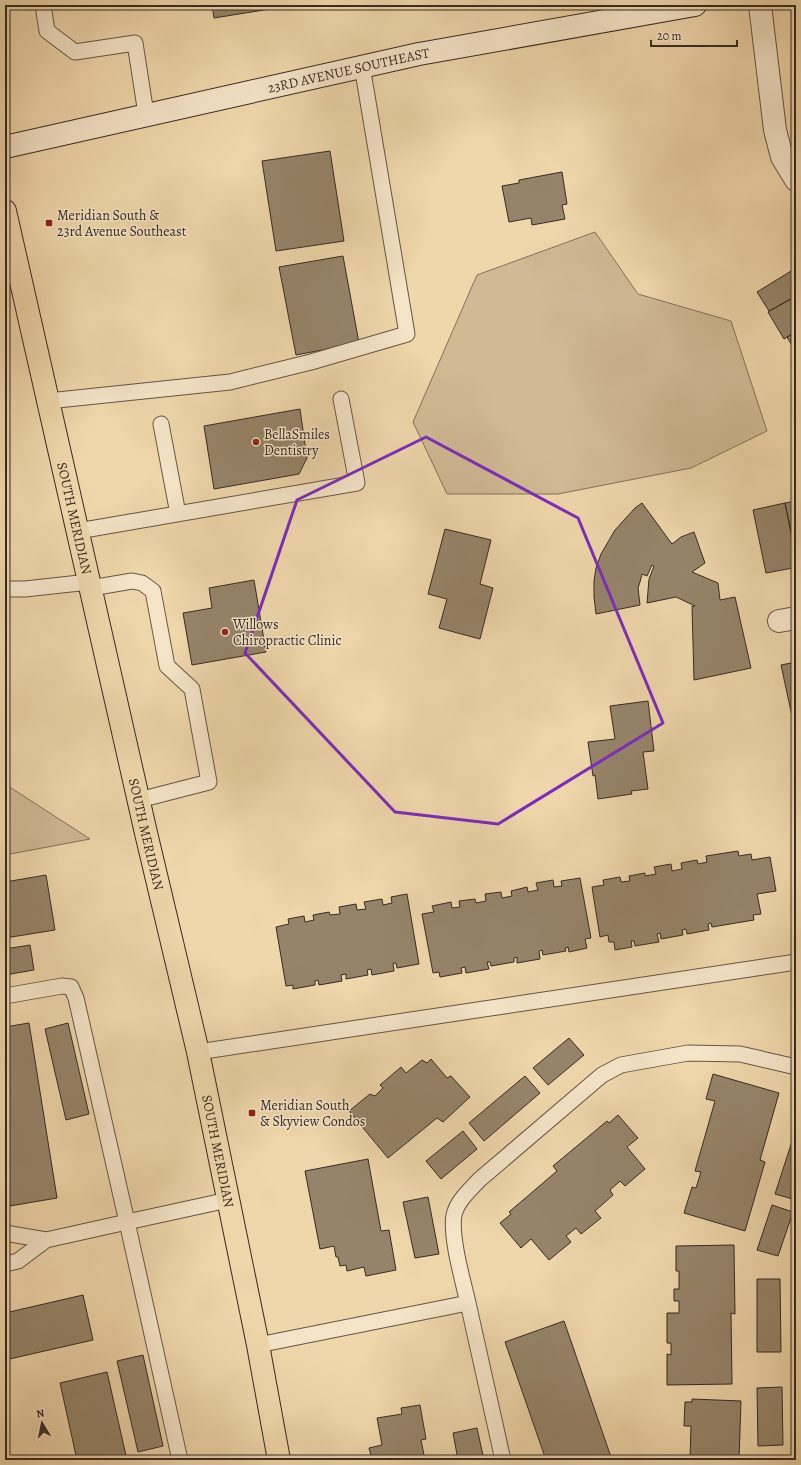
<svg xmlns="http://www.w3.org/2000/svg" width="801" height="1465" viewBox="0 0 801 1465" font-family="Alegreya,serif">
<style>
.green{fill:#d0b994;stroke:#83725c}
.building{fill:#96846a;stroke:#362b23}
.lines{fill:none;stroke-linecap:round;stroke-linejoin:round}
.lane-casing{stroke:#645645;stroke-width:17}
.street-casing{stroke:#645645;stroke-width:24}
.secondary-casing{stroke:#362b23;stroke-width:24}
.primary-casing{stroke:#362b23;stroke-width:24}
.lane{stroke:#f5e4c8;stroke-width:15}
.street{stroke:#f5e4c8;stroke-width:22}
.secondary{stroke:#f5e4c8;stroke-width:22}
.primary{stroke:#efd6ab;stroke-width:22}
.marked{fill:none;stroke:#7b2cbf;stroke-width:3;stroke-linejoin:round}
.poi-dot{fill:#8f2418;stroke:#f5e4c8;stroke-width:1.5}
.labels{text-anchor:middle;dominant-baseline:central;stroke-width:3;stroke-linejoin:round;paint-order:stroke}
.street-label{font-size:14px;fill:#362b23;stroke:#f5e4c8}
.poi-label{font-size:14px;fill:#362b23;stroke:#f5e4c8;text-anchor:start}
</style>
<rect width="100%" height="100%" fill="#efd6ab"/>
<filter id="stains"><feTurbulence type="fractalNoise" baseFrequency=".005" numOctaves="4"/><feColorMatrix values="0 0 0 0 .2 0 0 0 0 .09 0 0 0 0 .02 0 0 0 .5 -.17"/></filter>
<radialGradient id="worn" r=".72"><stop offset=".6" stop-color="#630" stop-opacity="0"/><stop offset="1" stop-color="#630" stop-opacity=".3"/></radialGradient>
<path class="green" d="M 595,232 L 638,294 L 731,321 L 767,431 L 691,468 L 558,494 L 447,494 L 413,422 L 477,275 Z
M 5,784 L 90,839 L 5,855 Z"/>
<path class="building" d="M 212,5 L 289,5 L 289,6 L 214,18 Z
M 330,151 L 344,241 L 276,251 L 262,161 Z
M 562,172 L 567,204 L 562,205 L 565,219 L 532,225 L 531,218 L 509,222 L 502,186 L 519,183 L 519,180 Z
M 343,256 L 359,343 L 296,355 L 279,267 Z
M 796,268 L 796,296 L 769,311 L 757,292 Z
M 796,296 L 796,332 L 784,339 L 768,312 Z
M 796,332 L 796,352 L 787,337 Z
M 300,409 L 307,458 L 299,474 L 214,489 L 204,426 Z
M 796,501 L 796,554 L 785,503 Z
M 642,503 L 672,544 L 681,537 L 694,532 L 705,563 L 692,572 L 718,583 L 720,600 L 735,597 L 751,668 L 694,680 L 692,606 L 695,606 L 676,597 L 647,603 L 649,579 L 654,566 L 652,565 L 647,576 L 642,574 L 640,582 L 638,588 L 640,605 L 596,614 L 594,597 L 594,581 L 596,568 L 601,554 L 615,530 L 635,508 Z
M 785,503 L 796,559 L 792,560 L 793,568 L 766,573 L 753,510 Z
M 445,529 L 491,540 L 480,584 L 493,588 L 480,639 L 439,628 L 447,599 L 428,594 Z
M 254,580 L 266,652 L 192,665 L 183,613 L 212,608 L 209,588 Z
M 796,662 L 796,730 L 795,730 L 781,665 Z
M 648,701 L 654,751 L 643,752 L 648,789 L 631,791 L 632,794 L 598,799 L 595,775 L 593,776 L 588,742 L 615,739 L 610,706 Z
M 738,851 L 739,856 L 751,854 L 752,860 L 770,857 L 776,891 L 757,894 L 761,914 L 753,915 L 754,920 L 712,927 L 711,923 L 708,924 L 709,930 L 687,934 L 686,929 L 682,930 L 683,935 L 661,939 L 660,933 L 657,934 L 659,942 L 635,946 L 634,941 L 631,941 L 632,947 L 615,950 L 614,942 L 609,942 L 608,935 L 600,937 L 592,887 L 604,885 L 603,880 L 620,877 L 621,882 L 630,881 L 629,876 L 645,873 L 645,876 L 656,874 L 654,867 L 671,864 L 672,871 L 682,869 L 681,863 L 697,860 L 698,864 L 707,862 L 706,856 Z
M 46,875 L 55,930 L 5,938 L 5,882 Z
M 580,878 L 591,938 L 585,939 L 587,948 L 569,952 L 568,947 L 565,948 L 566,951 L 543,955 L 542,950 L 539,951 L 540,959 L 517,963 L 517,957 L 514,958 L 514,962 L 491,966 L 490,962 L 487,962 L 489,969 L 466,973 L 465,967 L 461,968 L 462,973 L 440,977 L 439,972 L 433,973 L 422,914 L 434,912 L 432,906 L 451,902 L 452,908 L 460,907 L 459,901 L 475,899 L 476,903 L 486,901 L 485,894 L 501,892 L 502,898 L 512,896 L 511,891 L 527,887 L 528,892 L 538,890 L 536,883 L 553,880 L 554,887 L 562,886 L 561,881 Z
M 407,894 L 419,964 L 397,968 L 396,963 L 393,963 L 394,971 L 372,975 L 371,969 L 367,970 L 368,975 L 346,979 L 346,974 L 341,975 L 342,981 L 319,985 L 318,980 L 315,981 L 315,985 L 293,989 L 293,985 L 286,986 L 276,927 L 289,924 L 288,919 L 304,916 L 305,922 L 314,920 L 313,915 L 329,912 L 330,915 L 340,914 L 339,907 L 356,904 L 357,910 L 366,909 L 364,902 L 382,899 L 383,905 L 392,903 L 391,897 Z
M 30,945 L 34,970 L 5,975 L 5,949 Z
M 29,1023 L 57,1198 L 10,1206 L 5,1174 L 5,1027 Z
M 68,1023 L 89,1114 L 66,1120 L 45,1029 Z
M 569,1038 L 584,1055 L 548,1085 L 533,1068 Z
M 431,1059 L 447,1078 L 451,1076 L 470,1097 L 443,1122 L 437,1118 L 388,1158 L 349,1111 L 370,1094 L 375,1096 L 383,1088 L 380,1085 L 401,1067 L 406,1073 L 422,1060 L 427,1063 Z
M 713,1074 L 779,1093 L 760,1160 L 765,1162 L 745,1231 L 684,1213 L 692,1187 L 696,1188 L 701,1172 L 695,1171 L 715,1101 L 706,1099 Z
M 525,1076 L 540,1093 L 484,1141 L 469,1123 Z
M 618,1115 L 638,1138 L 627,1147 L 645,1169 L 625,1186 L 620,1181 L 610,1190 L 613,1195 L 595,1211 L 601,1218 L 581,1234 L 576,1228 L 566,1236 L 571,1242 L 549,1260 L 531,1239 L 521,1248 L 500,1223 L 511,1214 L 509,1212 L 557,1171 L 553,1166 L 607,1121 L 609,1123 Z
M 796,1129 L 796,1200 L 775,1194 Z
M 463,1131 L 477,1149 L 441,1179 L 426,1161 Z
M 368,1159 L 381,1231 L 389,1230 L 396,1270 L 366,1276 L 364,1267 L 347,1271 L 346,1265 L 340,1266 L 338,1257 L 336,1257 L 334,1246 L 320,1249 L 305,1171 Z
M 428,1197 L 439,1254 L 415,1258 L 403,1202 Z
M 772,1205 L 793,1212 L 778,1256 L 757,1250 Z
M 734,1245 L 735,1314 L 731,1313 L 732,1384 L 667,1385 L 667,1354 L 671,1355 L 671,1343 L 667,1343 L 667,1313 L 679,1313 L 679,1301 L 674,1301 L 674,1289 L 679,1289 L 679,1271 L 676,1271 L 676,1246 Z
M 757,1279 L 780,1279 L 781,1352 L 757,1352 Z
M 83,1295 L 93,1340 L 5,1360 L 5,1313 Z
M 564,1321 L 612,1460 L 546,1460 L 505,1342 Z
M 143,1355 L 163,1446 L 138,1452 L 117,1361 Z
M 107,1372 L 127,1460 L 77,1460 L 60,1383 Z
M 782,1387 L 783,1445 L 758,1446 L 757,1388 Z
M 692,1399 L 741,1401 L 739,1460 L 690,1460 L 691,1426 L 684,1426 L 685,1402 L 692,1402 Z
M 420,1405 L 426,1439 L 421,1440 L 425,1460 L 372,1460 L 369,1448 L 382,1445 L 377,1418 L 402,1414 L 401,1408 Z
M 477,1428 L 484,1460 L 458,1460 L 453,1433 Z"/>
<g class="lines">
<defs>
<path id="lane" d="M 43,5 L 47,31 L 75,52 L 135,43 L 146,114
M 48,401 L 230,382 L 311,362 L 407,334 L 362,66
M 161,424 L 178,514
M 78,531 L 357,483 L 341,399
M 91,588 L 132,581 L 142,583 L 153,591 L 167,666 L 192,689 L 209,782 L 139,800
M 5,589 L 25,589 L 89,582
M 5,996 L 62,986 L 71,987 L 76,998 L 127,1222 L 46,1240 L 5,1233
M 198,1052 L 796,962
M 5,1264 L 18,1261 L 46,1240
M 468,1303 L 503,1460
M 258,1345 L 468,1303 C 463,1281 450,1236 454,1215 C 457,1201 470,1190 479,1180 L 602,1075 L 621,1065 L 688,1053 L 740,1054 L 796,1067
M 180,1460 L 127,1222 L 228,1200"/>
<path id="street" d="M 760,5 L 775,130 L 782,157 L 796,180
M 779,621 L 796,618"/>
<g id="secondary">
<path id="s1" d="M 5,147 L 419,54 L 695,5"/>
</g>
<g id="primary">
<path id="s2" d="M 5,211 L 146,833 L 198,1052 L 258,1345 L 279,1460"/>
</g>
</defs>
<use href="#lane" class="lane-casing"/>
<use href="#street" class="street-casing"/>
<use href="#secondary" class="secondary-casing"/>
<use href="#primary" class="primary-casing"/>
<use href="#lane" class="lane"/>
<use href="#street" class="street"/>
<use href="#secondary" class="secondary"/>
<use href="#primary" class="primary"/>
</g>
<path class="marked" d="M 426,437 L 578,518 L 663,723 L 498,824 L 395,812 L 245,653 L 297,500 Z"/>
<g class="poi-dot">
<rect x="45" y="219" width="8" height="8" rx="2"/>
<circle cx="256" cy="442" r="4"/>
<circle cx="225" cy="632" r="4"/>
<rect x="248" y="1109" width="8" height="8" rx="2"/>
</g>
<g class="labels">
<g class="street-label">
<text stroke="none"><textPath href="#s1" startOffset="352">23RD AVENUE SOUTHEAST</textPath></text>
<text stroke="none"><textPath href="#s2" startOffset="315">SOUTH MERIDIAN</textPath></text>
<text stroke="none"><textPath href="#s2" startOffset="639">SOUTH MERIDIAN</textPath></text>
<text stroke="none"><textPath href="#s2" startOffset="964">SOUTH MERIDIAN</textPath></text>
</g>
<g class="poi-label">
<text x="57" y="215">Meridian South &amp;<tspan x="57" dy="16">23rd Avenue Southeast</tspan></text>
<text x="264" y="434">BellaSmiles<tspan x="264" dy="16">Dentistry</tspan></text>
<text x="233" y="624">Willows<tspan x="233" dy="16">Chiropractic Clinic</tspan></text>
<text x="260" y="1105">Meridian South<tspan x="260" dy="16">&amp; Skyview Condos</tspan></text>
</g>
</g>
<rect width="801" height="1465" fill="none" stroke="#efd6ab" stroke-width="20"/>
<rect x="6" y="6" width="789" height="1453" fill="none" stroke="#362b23" stroke-width="2"/>
<rect x="10" y="10" width="781" height="1445" fill="none" stroke="#362b23"/>
<g transform="translate(42 1423) rotate(350)" stroke="#f5e4c8" stroke-width="3" paint-order="stroke">
<path d="M0-3L7 15L0 10L-7 15Z" fill="#362b23"/>
<text y="-6" font-size="11" font-weight="bold" text-anchor="middle" fill="#362b23">N</text>
</g>
<path d="M651 40v6h86v-6" fill="none" stroke="#362b23" stroke-width="2"/>
<text x="657" y="40" font-size="12" fill="#362b23" stroke="#f5e4c8" stroke-width="3" paint-order="stroke">20 m</text>
<rect width="100%" height="100%" filter="url(#stains)"/>
<rect width="100%" height="100%" fill="url(#worn)"/>
</svg>
